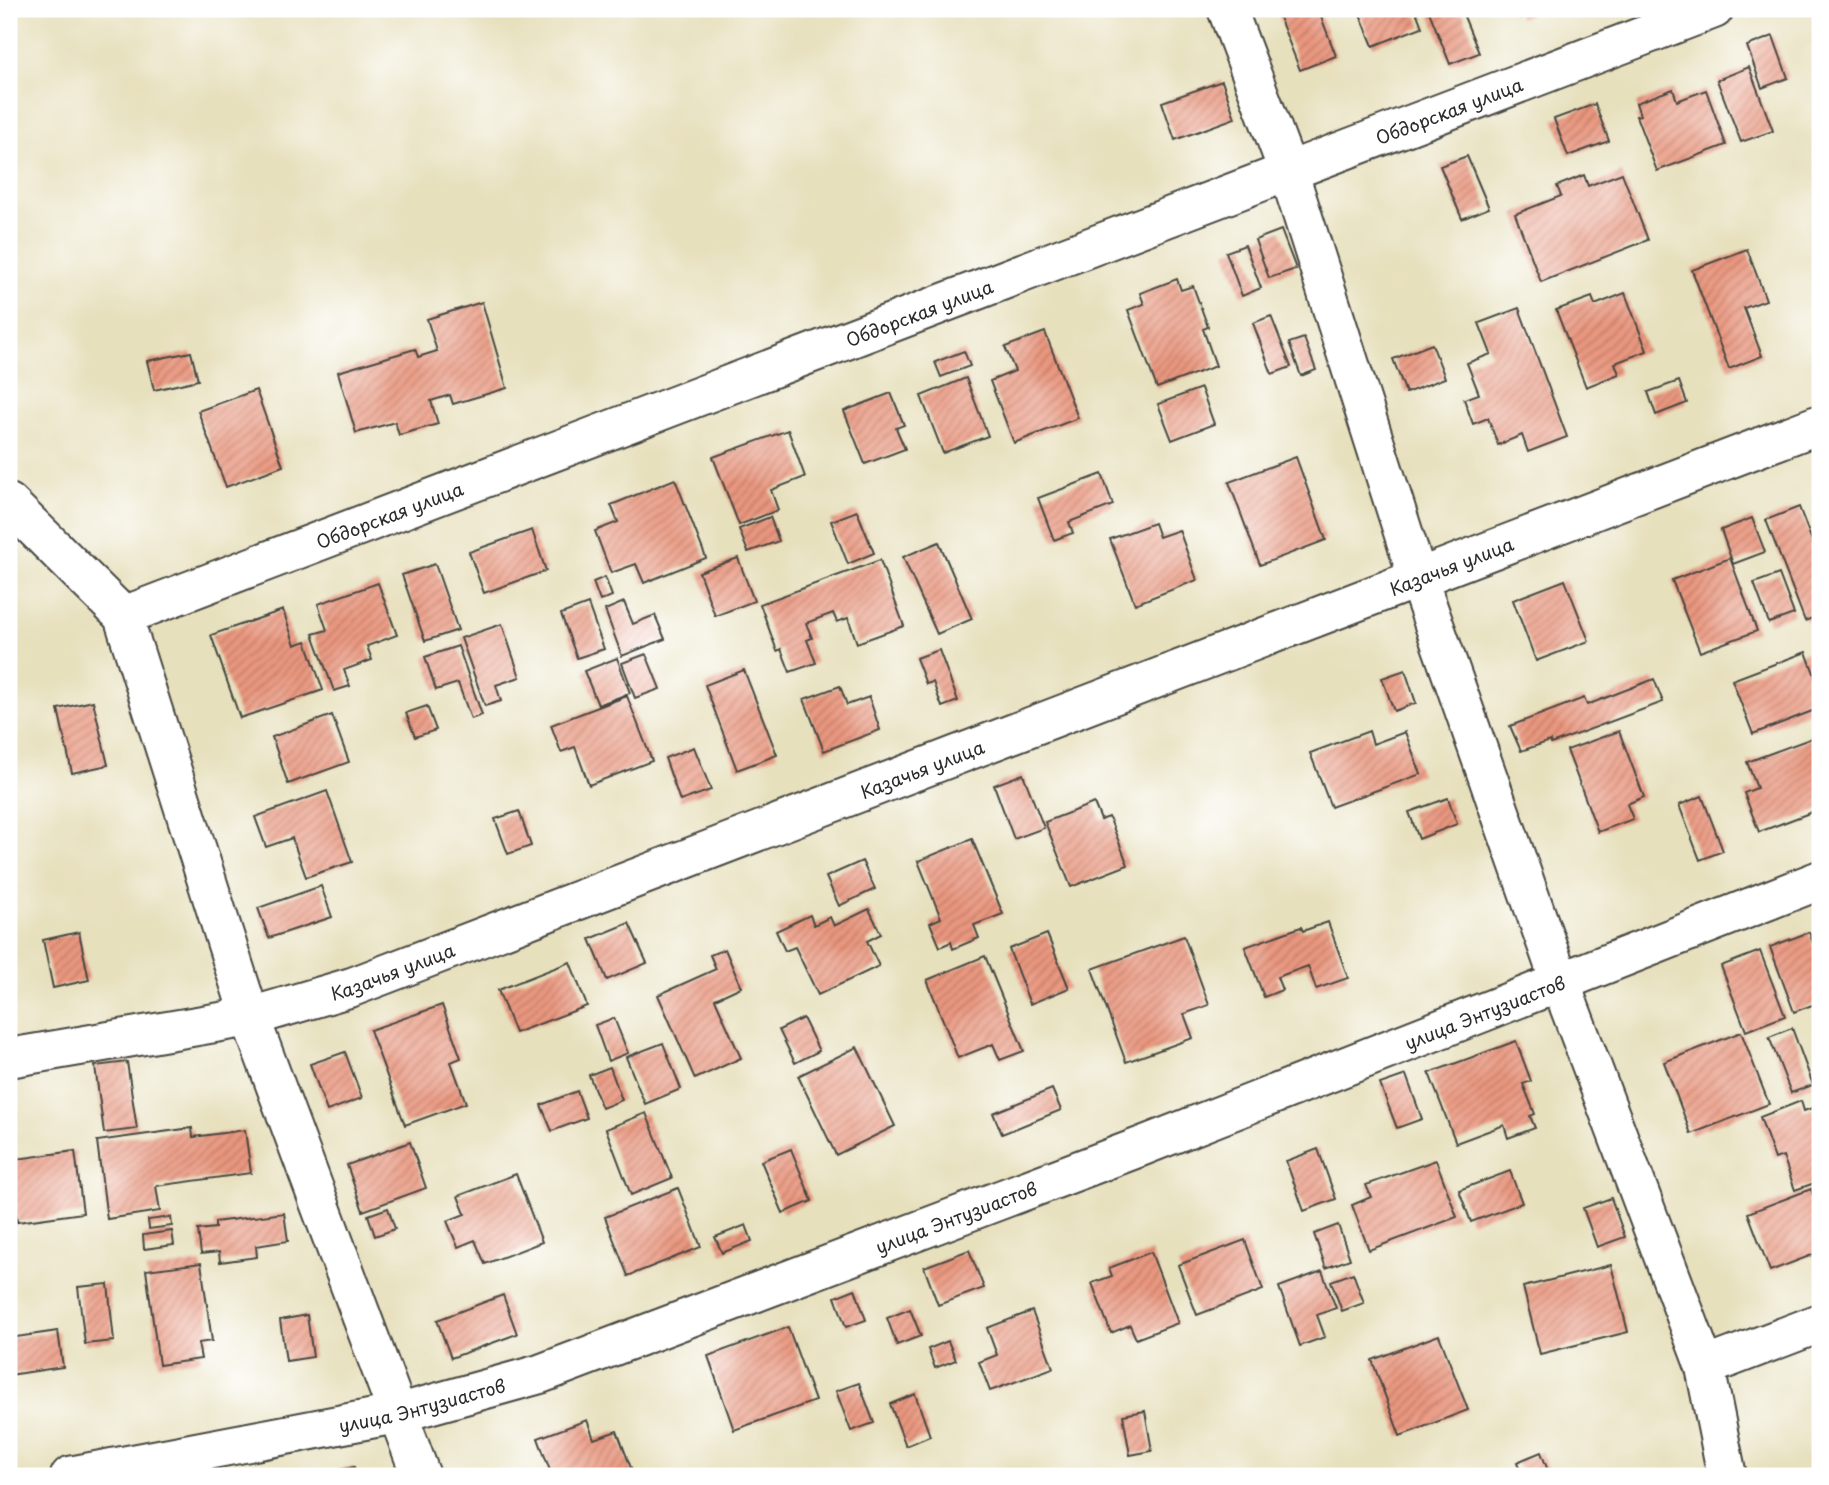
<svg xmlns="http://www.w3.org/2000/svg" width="1829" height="1485" viewBox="0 0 1829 1485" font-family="'Playpen Sans',sans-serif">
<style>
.building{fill:url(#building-hatch)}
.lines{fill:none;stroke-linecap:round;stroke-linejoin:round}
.minor-casing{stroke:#474641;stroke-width:42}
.minor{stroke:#fff;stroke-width:38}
.labels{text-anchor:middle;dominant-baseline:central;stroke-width:5;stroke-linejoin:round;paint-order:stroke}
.street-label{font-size:18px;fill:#2b2b2b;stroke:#fff}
</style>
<defs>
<pattern id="building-hatch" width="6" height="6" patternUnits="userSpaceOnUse" patternTransform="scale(1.75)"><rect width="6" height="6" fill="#ea977f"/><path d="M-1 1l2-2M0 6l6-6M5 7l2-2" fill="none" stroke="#be7b68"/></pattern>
</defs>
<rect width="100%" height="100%" fill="#fff"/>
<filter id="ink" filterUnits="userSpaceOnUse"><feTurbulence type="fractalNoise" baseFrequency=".0143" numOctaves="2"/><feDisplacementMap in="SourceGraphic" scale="14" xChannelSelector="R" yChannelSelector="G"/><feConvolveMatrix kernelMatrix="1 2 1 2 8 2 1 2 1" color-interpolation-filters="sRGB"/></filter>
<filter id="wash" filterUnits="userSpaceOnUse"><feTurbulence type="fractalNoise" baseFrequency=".00686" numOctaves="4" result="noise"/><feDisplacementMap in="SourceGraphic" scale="28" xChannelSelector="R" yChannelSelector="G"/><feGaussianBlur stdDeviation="1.57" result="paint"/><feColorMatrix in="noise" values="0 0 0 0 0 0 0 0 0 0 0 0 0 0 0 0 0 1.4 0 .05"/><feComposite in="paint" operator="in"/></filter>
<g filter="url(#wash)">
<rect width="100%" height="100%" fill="#e7e0bd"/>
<g id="blocks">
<path class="building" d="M 1276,9 L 1318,9 L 1336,56 L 1300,70 Z
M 1358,9 L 1415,9 L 1422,27 L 1373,46 Z
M 1428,9 L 1461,9 L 1479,53 L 1450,64 Z
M 1516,9 L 1543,9 L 1520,18 Z
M 1773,36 L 1788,78 L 1762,88 L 1747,46 Z
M 1749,67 L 1773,131 L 1741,142 L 1717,80 Z
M 1222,81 L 1235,118 L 1175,140 L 1162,102 Z
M 1673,89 L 1677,101 L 1706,90 L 1726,145 L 1657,171 L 1636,116 L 1640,115 L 1636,103 Z
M 1595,104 L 1609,141 L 1568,156 L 1554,119 Z
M 1467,156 L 1489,208 L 1462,219 L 1440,166 Z
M 1622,173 L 1648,240 L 1541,282 L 1515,214 L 1561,196 L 1557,186 L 1584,175 L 1588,186 Z
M 1281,230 L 1296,269 L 1269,278 L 1255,240 Z
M 1245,245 L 1261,288 L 1242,296 L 1226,252 Z
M 1747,249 L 1766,300 L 1744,308 L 1762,356 L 1729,369 L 1692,270 Z
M 1177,279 L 1181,290 L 1193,286 L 1208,327 L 1203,329 L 1216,366 L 1157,388 L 1128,310 L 1144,304 L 1140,293 Z
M 1625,293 L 1647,351 L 1615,363 L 1619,374 L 1586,387 L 1556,310 L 1592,297 L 1595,305 Z
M 482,302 L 507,388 L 453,404 L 450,395 L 431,401 L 438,424 L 399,435 L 395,422 L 356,433 L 338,372 L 415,349 L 418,357 L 437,351 L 427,319 Z
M 1519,308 L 1567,437 L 1528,452 L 1522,435 L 1498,445 L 1488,418 L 1473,424 L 1464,399 L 1479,394 L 1467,363 L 1491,354 L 1479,323 Z
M 1271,316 L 1291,367 L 1272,374 L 1253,323 Z
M 1045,332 L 1078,418 L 1014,443 L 990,381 L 1015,371 L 1005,347 Z
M 1304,338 L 1316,370 L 1301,376 L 1289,343 Z
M 1432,344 L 1445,378 L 1406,393 L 1393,359 Z
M 964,351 L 970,366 L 941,377 L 935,362 Z
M 191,352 L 198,380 L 154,390 L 147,361 Z
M 966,378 L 988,436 L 943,453 L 921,396 Z
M 1679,381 L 1687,403 L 1656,415 L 1648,392 Z
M 1201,388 L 1214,424 L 1172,440 L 1158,404 Z
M 256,390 L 283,466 L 226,487 L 198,411 Z
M 891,393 L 904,425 L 896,428 L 905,449 L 865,464 L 844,411 Z
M 788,430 L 805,477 L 771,490 L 778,510 L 739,525 L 713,457 Z
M 1296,457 L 1326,540 L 1260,565 L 1229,482 Z
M 1102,474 L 1113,505 L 1069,522 L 1073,533 L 1054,540 L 1038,498 Z
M 675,479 L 706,558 L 644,583 L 636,564 L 611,573 L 595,531 L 618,522 L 611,505 Z
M 1799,507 L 1820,562 L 1820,615 L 1805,621 L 1766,520 Z
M 857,511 L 874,553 L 848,564 L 831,521 Z
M 770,517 L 779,541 L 748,552 L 739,529 Z
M 1752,518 L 1765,552 L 1733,564 L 1721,530 Z
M 1154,523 L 1159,537 L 1179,530 L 1197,580 L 1135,604 L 1110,539 Z
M 532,530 L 546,571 L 484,593 L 469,552 Z
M 939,542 L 972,619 L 937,634 L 903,557 Z
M 738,558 L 754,601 L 715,616 L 699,572 Z
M 1730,558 L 1757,631 L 1700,652 L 1672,580 Z
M 880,560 L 904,626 L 857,643 L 848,618 L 837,622 L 833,613 L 806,623 L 812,638 L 807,640 L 816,663 L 790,672 L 781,649 L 777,651 L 760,604 Z
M 435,564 L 458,630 L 425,641 L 402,575 Z
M 1779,574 L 1794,614 L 1769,623 L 1754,583 Z
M 605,577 L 612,596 L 600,601 L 593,582 Z
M 1565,580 L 1589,641 L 1536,661 L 1513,600 Z
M 378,583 L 397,635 L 367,646 L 372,660 L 344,670 L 350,686 L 334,691 L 313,634 L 327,630 L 318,604 Z
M 624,602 L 633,624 L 655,615 L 665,639 L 622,656 L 605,610 Z
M 588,604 L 604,649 L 577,658 L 561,614 Z
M 283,610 L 295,645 L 306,641 L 323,690 L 240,718 L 211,635 Z
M 502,624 L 520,677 L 496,685 L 501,701 L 485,706 L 461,638 Z
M 458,646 L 482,715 L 471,719 L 458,683 L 436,690 L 425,657 Z
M 939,650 L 958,701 L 942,707 L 933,682 L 926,684 L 916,658 Z
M 1806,652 L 1820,689 L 1820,708 L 1753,734 L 1732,680 Z
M 646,654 L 660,689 L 635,698 L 622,663 Z
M 617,658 L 630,693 L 598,705 L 584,671 Z
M 744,670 L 777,755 L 737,770 L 705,685 Z
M 1405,670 L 1416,703 L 1394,711 L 1382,678 Z
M 9,675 L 16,714 L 9,715 Z
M 1654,679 L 1663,702 L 1551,744 L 1550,741 L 1521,751 L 1510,726 L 1584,698 L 1587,705 Z
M 840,686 L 847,705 L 869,697 L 880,730 L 824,751 L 804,699 Z
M 627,696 L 652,761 L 589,785 L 575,747 L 561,752 L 551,725 Z
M 93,701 L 108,765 L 72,773 L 58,709 Z
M 427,706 L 436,730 L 415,737 L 406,713 Z
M 332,715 L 349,762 L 288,784 L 272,737 Z
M 1369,731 L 1373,744 L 1405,732 L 1421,774 L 1331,807 L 1310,753 Z
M 1619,731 L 1644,797 L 1627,804 L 1633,819 L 1598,832 L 1567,750 Z
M 1815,737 L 1820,751 L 1820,809 L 1759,832 L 1744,793 L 1757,788 L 1747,762 Z
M 694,747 L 711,790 L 680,801 L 665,758 Z
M 1023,774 L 1044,828 L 1014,839 L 994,785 Z
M 327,791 L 352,862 L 306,877 L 292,838 L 266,847 L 255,817 Z
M 1702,796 L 1723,851 L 1700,860 L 1679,805 Z
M 1448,798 L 1457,824 L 1419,839 L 1409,812 Z
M 1094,803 L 1101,820 L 1109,817 L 1128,865 L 1071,887 L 1045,822 Z
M 519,811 L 531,846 L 508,854 L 495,819 Z
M 972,839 L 1003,914 L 974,925 L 979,938 L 953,949 L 951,942 L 940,947 L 930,923 L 941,918 L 918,861 Z
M 862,861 L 875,889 L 839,906 L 826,877 Z
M 321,886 L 332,917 L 269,938 L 258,908 Z
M 869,909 L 881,934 L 867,941 L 879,966 L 818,995 L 795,947 L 785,951 L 776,931 L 810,915 L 814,925 L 830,917 L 834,926 Z
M 1328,922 L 1348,978 L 1316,989 L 1308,966 L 1277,977 L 1282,990 L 1264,997 L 1245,947 L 1301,927 L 1303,931 Z
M 629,923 L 647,963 L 607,980 L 590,939 Z
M 79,932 L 89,980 L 53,988 L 43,940 Z
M 1809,932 L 1820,962 L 1820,1002 L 1794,1012 L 1770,947 Z
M 1047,934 L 1069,988 L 1030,1004 L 1009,949 Z
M 1184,936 L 1209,1005 L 1184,1014 L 1193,1038 L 1126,1062 L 1092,969 Z
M 725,949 L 741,987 L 715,999 L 741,1058 L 695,1079 L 658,995 L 716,969 L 710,955 Z
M 1760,951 L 1785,1016 L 1746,1031 L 1721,966 Z
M 985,956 L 1024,1051 L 1000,1060 L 993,1044 L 958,1058 L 927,980 Z
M 570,962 L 587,1006 L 515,1033 L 498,990 Z
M 442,1005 L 461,1058 L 451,1062 L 466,1103 L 405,1125 L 370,1030 Z
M 614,1018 L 628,1053 L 608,1061 L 595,1025 Z
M 803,1018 L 819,1051 L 795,1063 L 779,1030 Z
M 1792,1028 L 1813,1085 L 1791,1093 L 1769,1037 Z
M 1741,1032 L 1769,1104 L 1691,1134 L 1664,1062 Z
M 1516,1041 L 1531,1081 L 1523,1084 L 1535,1114 L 1530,1116 L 1535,1128 L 1508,1138 L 1504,1125 L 1456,1143 L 1429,1073 Z
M 663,1043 L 681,1089 L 645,1104 L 626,1057 Z
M 857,1047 L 895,1126 L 836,1155 L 798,1076 Z
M 345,1052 L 362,1098 L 327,1111 L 310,1064 Z
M 127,1062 L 137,1129 L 104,1133 L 95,1066 Z
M 610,1067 L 622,1100 L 602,1108 L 589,1075 Z
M 1406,1075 L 1422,1119 L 1397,1128 L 1380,1084 Z
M 1052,1089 L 1061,1110 L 1002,1134 L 993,1113 Z
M 577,1091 L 587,1118 L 552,1131 L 541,1105 Z
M 1801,1101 L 1804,1111 L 1815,1107 L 1820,1121 L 1820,1181 L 1795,1190 L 1783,1156 L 1775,1159 L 1760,1117 Z
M 646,1113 L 672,1178 L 631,1195 L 606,1129 Z
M 192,1128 L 193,1137 L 245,1130 L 251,1173 L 156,1186 L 160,1211 L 107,1219 L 97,1141 Z
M 410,1142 L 426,1188 L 363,1211 L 347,1165 Z
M 791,1149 L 812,1201 L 783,1213 L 761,1161 Z
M 1318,1149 L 1336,1199 L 1304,1211 L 1286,1161 Z
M 75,1151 L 83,1213 L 17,1222 L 9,1160 Z
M 1436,1160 L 1457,1217 L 1369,1250 L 1352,1205 L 1371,1197 L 1366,1185 Z
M 1510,1171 L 1522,1203 L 1471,1222 L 1459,1190 Z
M 516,1174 L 542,1242 L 485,1264 L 475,1240 L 458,1247 L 447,1221 L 465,1214 L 458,1196 Z
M 678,1188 L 701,1247 L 628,1276 L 605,1217 Z
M 1811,1189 L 1814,1198 L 1820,1196 L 1820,1252 L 1770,1271 L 1748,1213 Z
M 1611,1198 L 1625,1237 L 1597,1247 L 1583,1208 Z
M 388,1208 L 395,1229 L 375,1236 L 368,1215 Z
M 284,1213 L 288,1241 L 256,1246 L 257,1257 L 220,1262 L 219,1252 L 201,1254 L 198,1230 L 215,1228 L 215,1222 Z
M 171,1217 L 172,1226 L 149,1229 L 148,1220 Z
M 746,1225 L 752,1241 L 722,1253 L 715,1237 Z
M 1338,1225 L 1350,1259 L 1326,1268 L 1314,1234 Z
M 172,1231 L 174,1245 L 144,1249 L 143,1235 Z
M 1245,1240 L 1263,1290 L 1197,1315 L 1178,1265 Z
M 969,1250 L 984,1288 L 938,1305 L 924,1267 Z
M 1151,1252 L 1178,1323 L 1136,1339 L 1130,1325 L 1111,1333 L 1092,1283 L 1112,1276 L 1109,1268 Z
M 201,1263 L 212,1341 L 198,1343 L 201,1359 L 159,1365 L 146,1270 Z
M 1611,1265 L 1628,1332 L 1540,1354 L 1523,1287 Z
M 1322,1271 L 1336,1308 L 1317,1315 L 1325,1337 L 1300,1346 L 1279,1287 Z
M 1353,1273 L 1364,1303 L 1342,1311 L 1331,1281 Z
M 108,1284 L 114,1341 L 85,1344 L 78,1287 Z
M 855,1289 L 866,1320 L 846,1327 L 835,1297 Z
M 503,1295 L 517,1334 L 451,1358 L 437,1320 Z
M 910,1309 L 921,1336 L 897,1345 L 887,1318 Z
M 1032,1311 L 1053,1368 L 990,1391 L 979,1362 L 997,1355 L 987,1328 Z
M 307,1315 L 313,1357 L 286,1361 L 280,1320 Z
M 788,1327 L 815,1401 L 734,1430 L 708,1356 Z
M 58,1331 L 63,1367 L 9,1375 L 9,1338 Z
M 1439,1335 L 1468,1410 L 1400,1436 L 1372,1360 Z
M 948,1341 L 956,1360 L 935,1368 L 928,1349 Z
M 859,1383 L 874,1423 L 851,1431 L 836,1391 Z
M 915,1394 L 930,1436 L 906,1446 L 890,1404 Z
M 1145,1411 L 1152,1451 L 1130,1455 L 1123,1415 Z
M 587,1420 L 594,1439 L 617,1431 L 634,1476 L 552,1476 L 538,1438 Z
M 1541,1452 L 1550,1476 L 1522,1476 L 1517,1462 Z
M 354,1467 L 356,1476 L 313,1476 L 313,1475 Z"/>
</g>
</g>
<g filter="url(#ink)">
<use href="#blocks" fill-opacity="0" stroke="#474641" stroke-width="2"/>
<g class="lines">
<defs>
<g id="minor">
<path d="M 1227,9 L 1289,173 L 1418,579 L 1560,982 L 1705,1367 L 1727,1476"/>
<path d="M 9,503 L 123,616 L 250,1017 L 421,1476"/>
<path id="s1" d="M 123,616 L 1714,9"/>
<path id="s2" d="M 9,1058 L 250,1017 L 352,987 L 1820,424"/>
<path d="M 1705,1367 L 1820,1323"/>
<path id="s3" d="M 70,1476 L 396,1414 L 540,1374 L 1140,1147 L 1820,880"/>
</g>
</defs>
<use href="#minor" class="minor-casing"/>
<use href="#minor" class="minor"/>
</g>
</g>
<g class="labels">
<g class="street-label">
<text stroke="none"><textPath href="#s1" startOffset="1419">Обдорская улица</textPath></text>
<text stroke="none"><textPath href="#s1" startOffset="852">Обдорская улица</textPath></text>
<text stroke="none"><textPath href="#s1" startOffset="285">Обдорская улица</textPath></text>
<text stroke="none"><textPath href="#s2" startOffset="1528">Казачья улица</textPath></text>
<text stroke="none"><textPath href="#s2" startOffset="961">Казачья улица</textPath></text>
<text stroke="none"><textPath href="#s2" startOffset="394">Казачья улица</textPath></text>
<text stroke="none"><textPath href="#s3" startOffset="1493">улица Энтузиастов</textPath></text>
<text stroke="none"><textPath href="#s3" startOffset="926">улица Энтузиастов</textPath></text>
<text stroke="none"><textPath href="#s3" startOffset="359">улица Энтузиастов</textPath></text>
</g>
</g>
<rect width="1829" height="1485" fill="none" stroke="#fff" stroke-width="35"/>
</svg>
